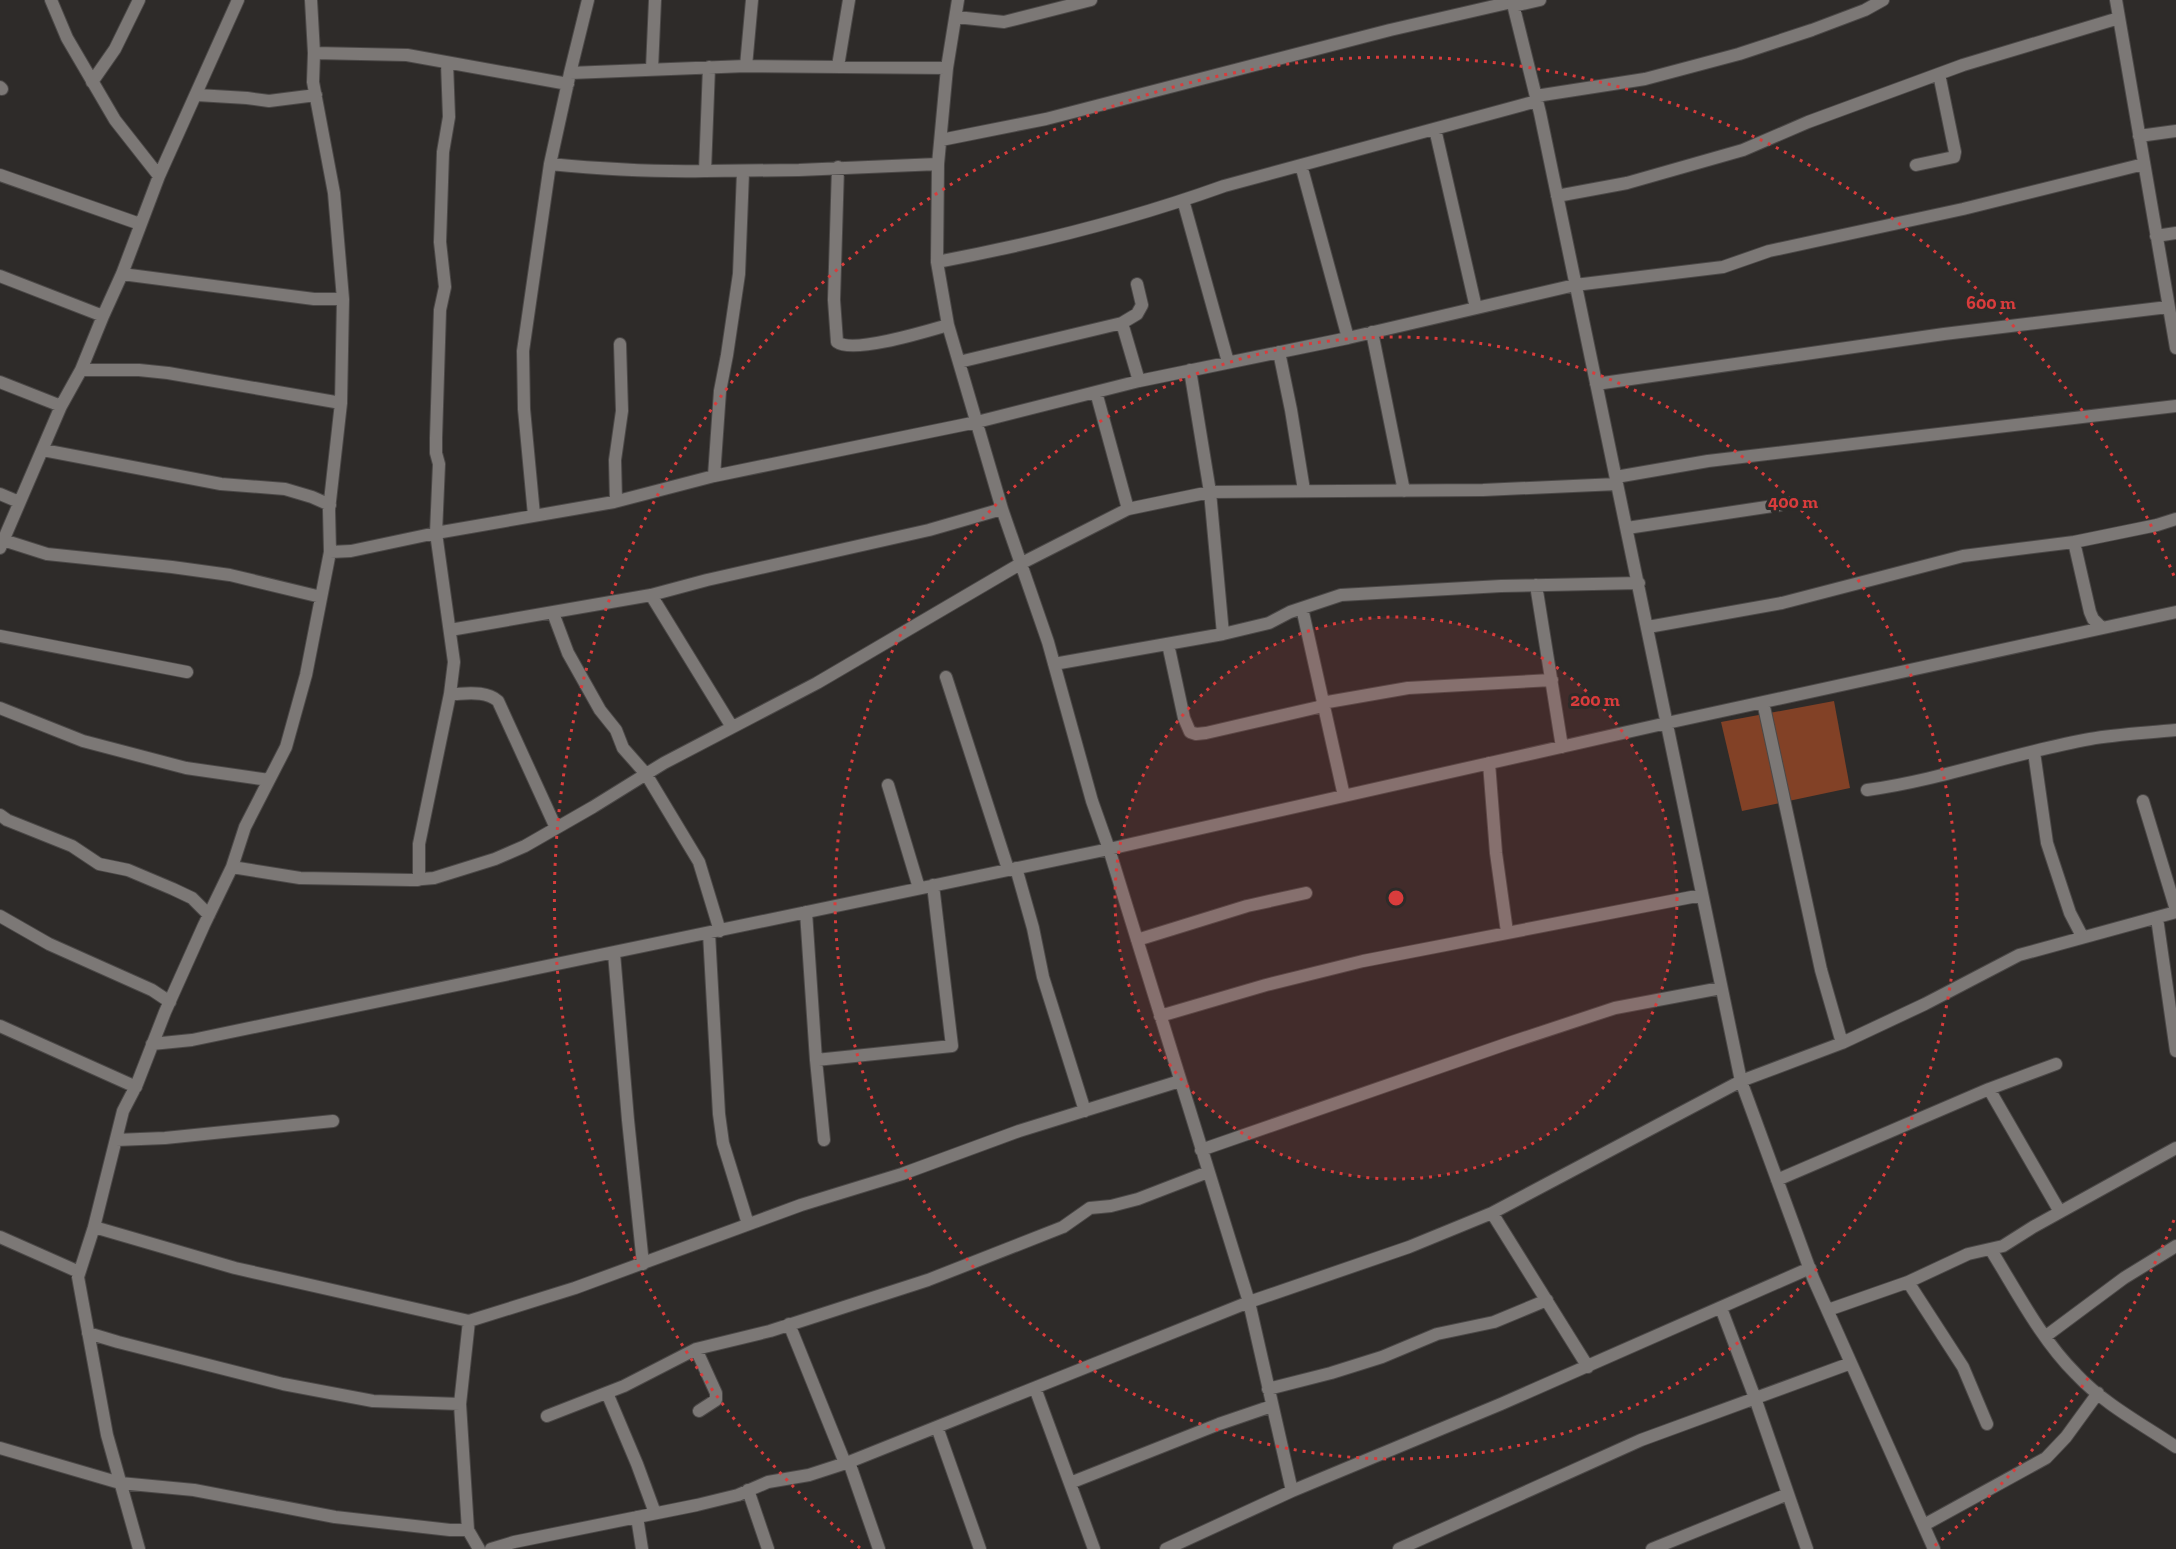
<svg xmlns="http://www.w3.org/2000/svg" width="2176" height="1549" viewBox="0 0 2176 1549" font-family="'Zilla Slab',serif">
<style>
.forest{fill:#824126}
.lines{fill:none;stroke-linecap:round;stroke-linejoin:round}
.minor-casing{stroke:#4b4847;stroke-width:14}
.minor{stroke:#7c7876;stroke-width:12}
.ring{fill:none;stroke:#d93c3c;stroke-width:3;stroke-dasharray:3 6}
.centre{fill:#d93c3c;stroke:#2e2b29;stroke-width:3}
.ring-label{font-size:18px;text-anchor:middle;font-weight:bold;fill:#d93c3c;stroke:#2e2b29;stroke-width:6;stroke-linejoin:round;paint-order:stroke}
</style>
<rect width="100%" height="100%" fill="#2e2b29"/>
<path class="forest" d="M 1834,701 L 1850,788 L 1742,811 L 1721,722 Z"/>
<g class="lines">
<defs>
<path id="minor" d="M 51,0 L 67,38 L 115,120 L 159,176
M 311,0 L 314,53 L 313,82 L 334,193 L 343,299 L 341,403 L 329,510 L 330,552 L 351,551 L 436,533 L 614,502 L 714,476 L 977,422 L 1139,381 L 1348,338 L 1575,285 L 1723,267 L 1769,251 L 1963,209 L 2144,164
M 588,0 L 570,73 L 746,66 L 947,68
M 958,0 L 947,68 L 938,164 L 937,262 L 948,325 L 1002,509 L 1048,642 L 1092,801 L 1109,849 L 1249,1302 L 1292,1491
M 1512,0 L 1540,113 L 1741,1081 L 1813,1278 L 1934,1549
M 2116,0 L 2176,348
M 1513,6 L 1540,0
M 956,17 L 1004,22 L 1091,0
M 314,53 L 407,55 L 568,84
M 746,66 L 752,0
M 838,66 L 849,0
M 709,67 L 705,171 L 799,170 L 938,164
M 652,69 L 655,0
M 92,82 L 115,49 L 139,0
M 0,87 L 2,89
M 197,95 L 247,98 L 269,101 L 316,95
M 1536,96 L 1645,79 L 1739,54 L 1812,30 L 1865,10 L 1883,0
M 1435,129 L 1476,308
M 2139,136 L 2176,131
M 941,140 L 1046,119 L 1390,30 L 1512,2
M 550,164 C 602,169 653,172 705,171
M 1301,165 L 1348,338
M 1916,165 L 1954,157 L 1955,152 L 1939,74
M 838,167 L 834,300 L 837,342 C 853,354 927,331 948,325
M 0,175 L 140,224
M 1557,196 L 1627,183 L 1743,150 L 1808,122 L 1963,65 L 2119,18
M 1183,200 L 1228,362
M 2156,236 L 2176,233
M 937,262 C 1033,244 1132,219 1224,186 L 1537,101
M 122,274 L 314,299 L 343,299
M 0,276 L 103,316
M 1122,323 L 1139,381
M 1372,332 L 1404,491
M 1279,352 L 1291,410 L 1304,490
M 959,362 L 1122,323 L 1137,314 L 1142,305 L 1137,284
M 81,370 L 139,370 L 168,373 L 341,403
M 1190,370 L 1210,492 L 1223,634
M 0,382 L 61,406
M 1596,384 L 1944,334 L 2168,307
M 1096,392 L 1128,509
M 43,450 L 221,484 L 285,489 L 312,497 L 330,505
M 714,476 L 720,391 L 727,355 L 739,274 L 743,172
M 1616,477 L 1708,461 L 2176,406
M 0,494 L 19,502
M 616,501 L 615,460 L 622,411 L 620,344
M 534,515 L 524,409 L 523,351 L 550,164 L 570,73
M 1627,528 L 1780,505
M 3,540 L 47,554 L 172,567 L 230,575 L 321,597
M 2074,542 L 2090,612 L 2093,619 L 2102,628
M 0,548 L 61,406 L 81,370 L 103,316 L 122,274 L 159,176 L 238,0
M 1536,585 L 1562,747
M 651,595 L 732,727
M 1302,608 L 1344,796
M 553,613 L 568,653 L 600,710 L 616,730 L 623,748 L 646,774 L 699,862 L 720,931
M 1648,627 L 1782,603 L 1963,556 L 2074,542 L 2157,525 L 2176,519
M 450,630 L 651,595 L 707,580 L 929,530 L 1002,509
M 0,636 L 187,672
M 1168,644 L 1184,718 L 1190,732 L 1196,734 L 1206,733 L 1323,706
M 1054,664 L 1223,634 L 1269,623 L 1290,612 L 1341,595 L 1501,586 L 1639,583
M 946,677 L 1008,869
M 450,694 C 466,694 485,690 498,701 L 556,828
M 1763,702 L 1821,970 L 1842,1043
M 1322,703 L 1408,688 L 1552,680
M 0,708 L 83,741 L 186,768 L 269,780
M 2034,752 L 2047,843 L 2070,913 L 2082,936
M 1489,763 L 1496,853 L 1507,932
M 888,785 L 919,888
M 1867,790 C 1942,780 2015,752 2090,739 C 2118,734 2147,733 2176,730
M 2143,801 L 2176,910
M 0,815 L 7,820 L 72,846 L 99,864 L 128,870 L 173,889 L 192,898 L 209,915
M 232,867 L 300,878 L 411,880 L 434,878 L 495,859 L 525,846 L 593,807 L 664,763 L 817,683 L 1020,564 L 1128,509 L 1210,492 L 1483,490 L 1617,484
M 1016,868 L 1033,928 L 1043,977 L 1085,1111
M 419,880 L 419,844 L 450,694 L 454,662 L 436,533 L 439,464 L 436,453 L 436,438 L 440,310 L 445,287 L 440,242 L 443,152 L 449,117 L 447,63
M 806,912 L 816,1060 L 824,1140
M 0,916 L 49,944 L 152,990 L 170,1002
M 2157,918 L 2176,1051
M 709,933 L 719,1114 L 723,1143 L 748,1224
M 1137,940 L 1247,906 L 1306,893
M 614,953 L 628,1120 L 643,1264
M 1160,1016 L 1266,985 L 1363,961 L 1702,895
M 0,1026 L 136,1087
M 152,1044 L 192,1040 L 1109,849 L 1667,723 L 2176,612
M 816,1060 L 952,1046 L 933,885
M 1989,1089 L 2060,1212
M 116,1140 L 165,1138 L 333,1121
M 1201,1150 L 1509,1043 L 1615,1008 L 1721,988
M 1777,1180 L 1989,1089 L 2056,1064
M 1492,1213 L 1588,1367
M 94,1227 L 235,1268 L 469,1321 L 575,1288 L 801,1205 L 902,1174 L 1019,1131 L 1180,1081
M 0,1237 L 79,1272
M 1991,1250 C 2017,1292 2041,1339 2076,1374 C 2104,1404 2142,1424 2176,1447
M 1908,1282 L 1963,1367 L 1987,1424
M 1721,1308 L 1755,1398 L 1807,1549
M 1828,1310 L 1908,1282 L 1968,1254 L 2003,1246 L 2033,1227 L 2176,1148
M 789,1324 L 845,1463
M 88,1333 L 118,1342 L 283,1384 L 373,1401 L 460,1404 L 469,1321
M 2046,1336 L 2124,1278 L 2176,1246
M 696,1349 L 716,1393 L 716,1400 L 699,1411
M 1035,1388 L 1094,1549
M 1268,1389 L 1331,1373 L 1382,1357 L 1437,1334 L 1494,1322 L 1547,1300
M 607,1393 L 637,1464 L 655,1513
M 460,1404 L 468,1530 L 479,1549
M 547,1416 L 624,1386 L 696,1349 L 770,1331 L 928,1280 L 1063,1227 L 1090,1208 L 1111,1206 L 1138,1199 L 1208,1172
M 937,1427 L 980,1549
M 0,1448 L 120,1483 L 194,1490 L 335,1517 L 450,1530 L 468,1530
M 849,1462 L 879,1549
M 1070,1483 L 1219,1424 L 1272,1406
M 748,1490 L 768,1549
M 637,1517 L 642,1549
M 1924,1525 L 2046,1458 L 2066,1437 L 2098,1393
M 139,1549 L 107,1435 L 78,1277 L 94,1227 L 123,1111 L 137,1084 L 165,1012 L 204,925 L 232,867 L 245,827 L 286,747 L 306,675 L 330,552
M 491,1549 L 514,1542 L 697,1505 L 738,1495 L 768,1482 L 809,1475 L 849,1462 L 1249,1302 L 1409,1247 L 1492,1213 L 1741,1081 L 1842,1043 L 1925,1004 L 2019,955 L 2176,912
M 1166,1549 L 1292,1491 L 1501,1404 L 1810,1268
M 1399,1549 L 1641,1440 L 1851,1363
M 1652,1549 L 1788,1494"/>
</defs>
<use href="#minor" class="minor-casing"/>
<use href="#minor" class="minor"/>
</g>
<circle cx="1396" cy="898" r="281" fill="#d93c3c" fill-opacity=".12"/>
<g class="ring">
<circle cx="1396" cy="898" r="281"/>
<circle cx="1396" cy="898" r="561"/>
<path d="M2174 1220A842 842 0 0 1 1932 1548M860 1548A842 842 0 1 1 2174 576"/>
</g>
<circle cx="1396" cy="898" r="9" class="centre"/>
<g class="ring-label">
<text x="1991" y="309">600 m</text>
<text x="1793" y="508">400 m</text>
<text x="1595" y="706">200 m</text>
</g>
</svg>
